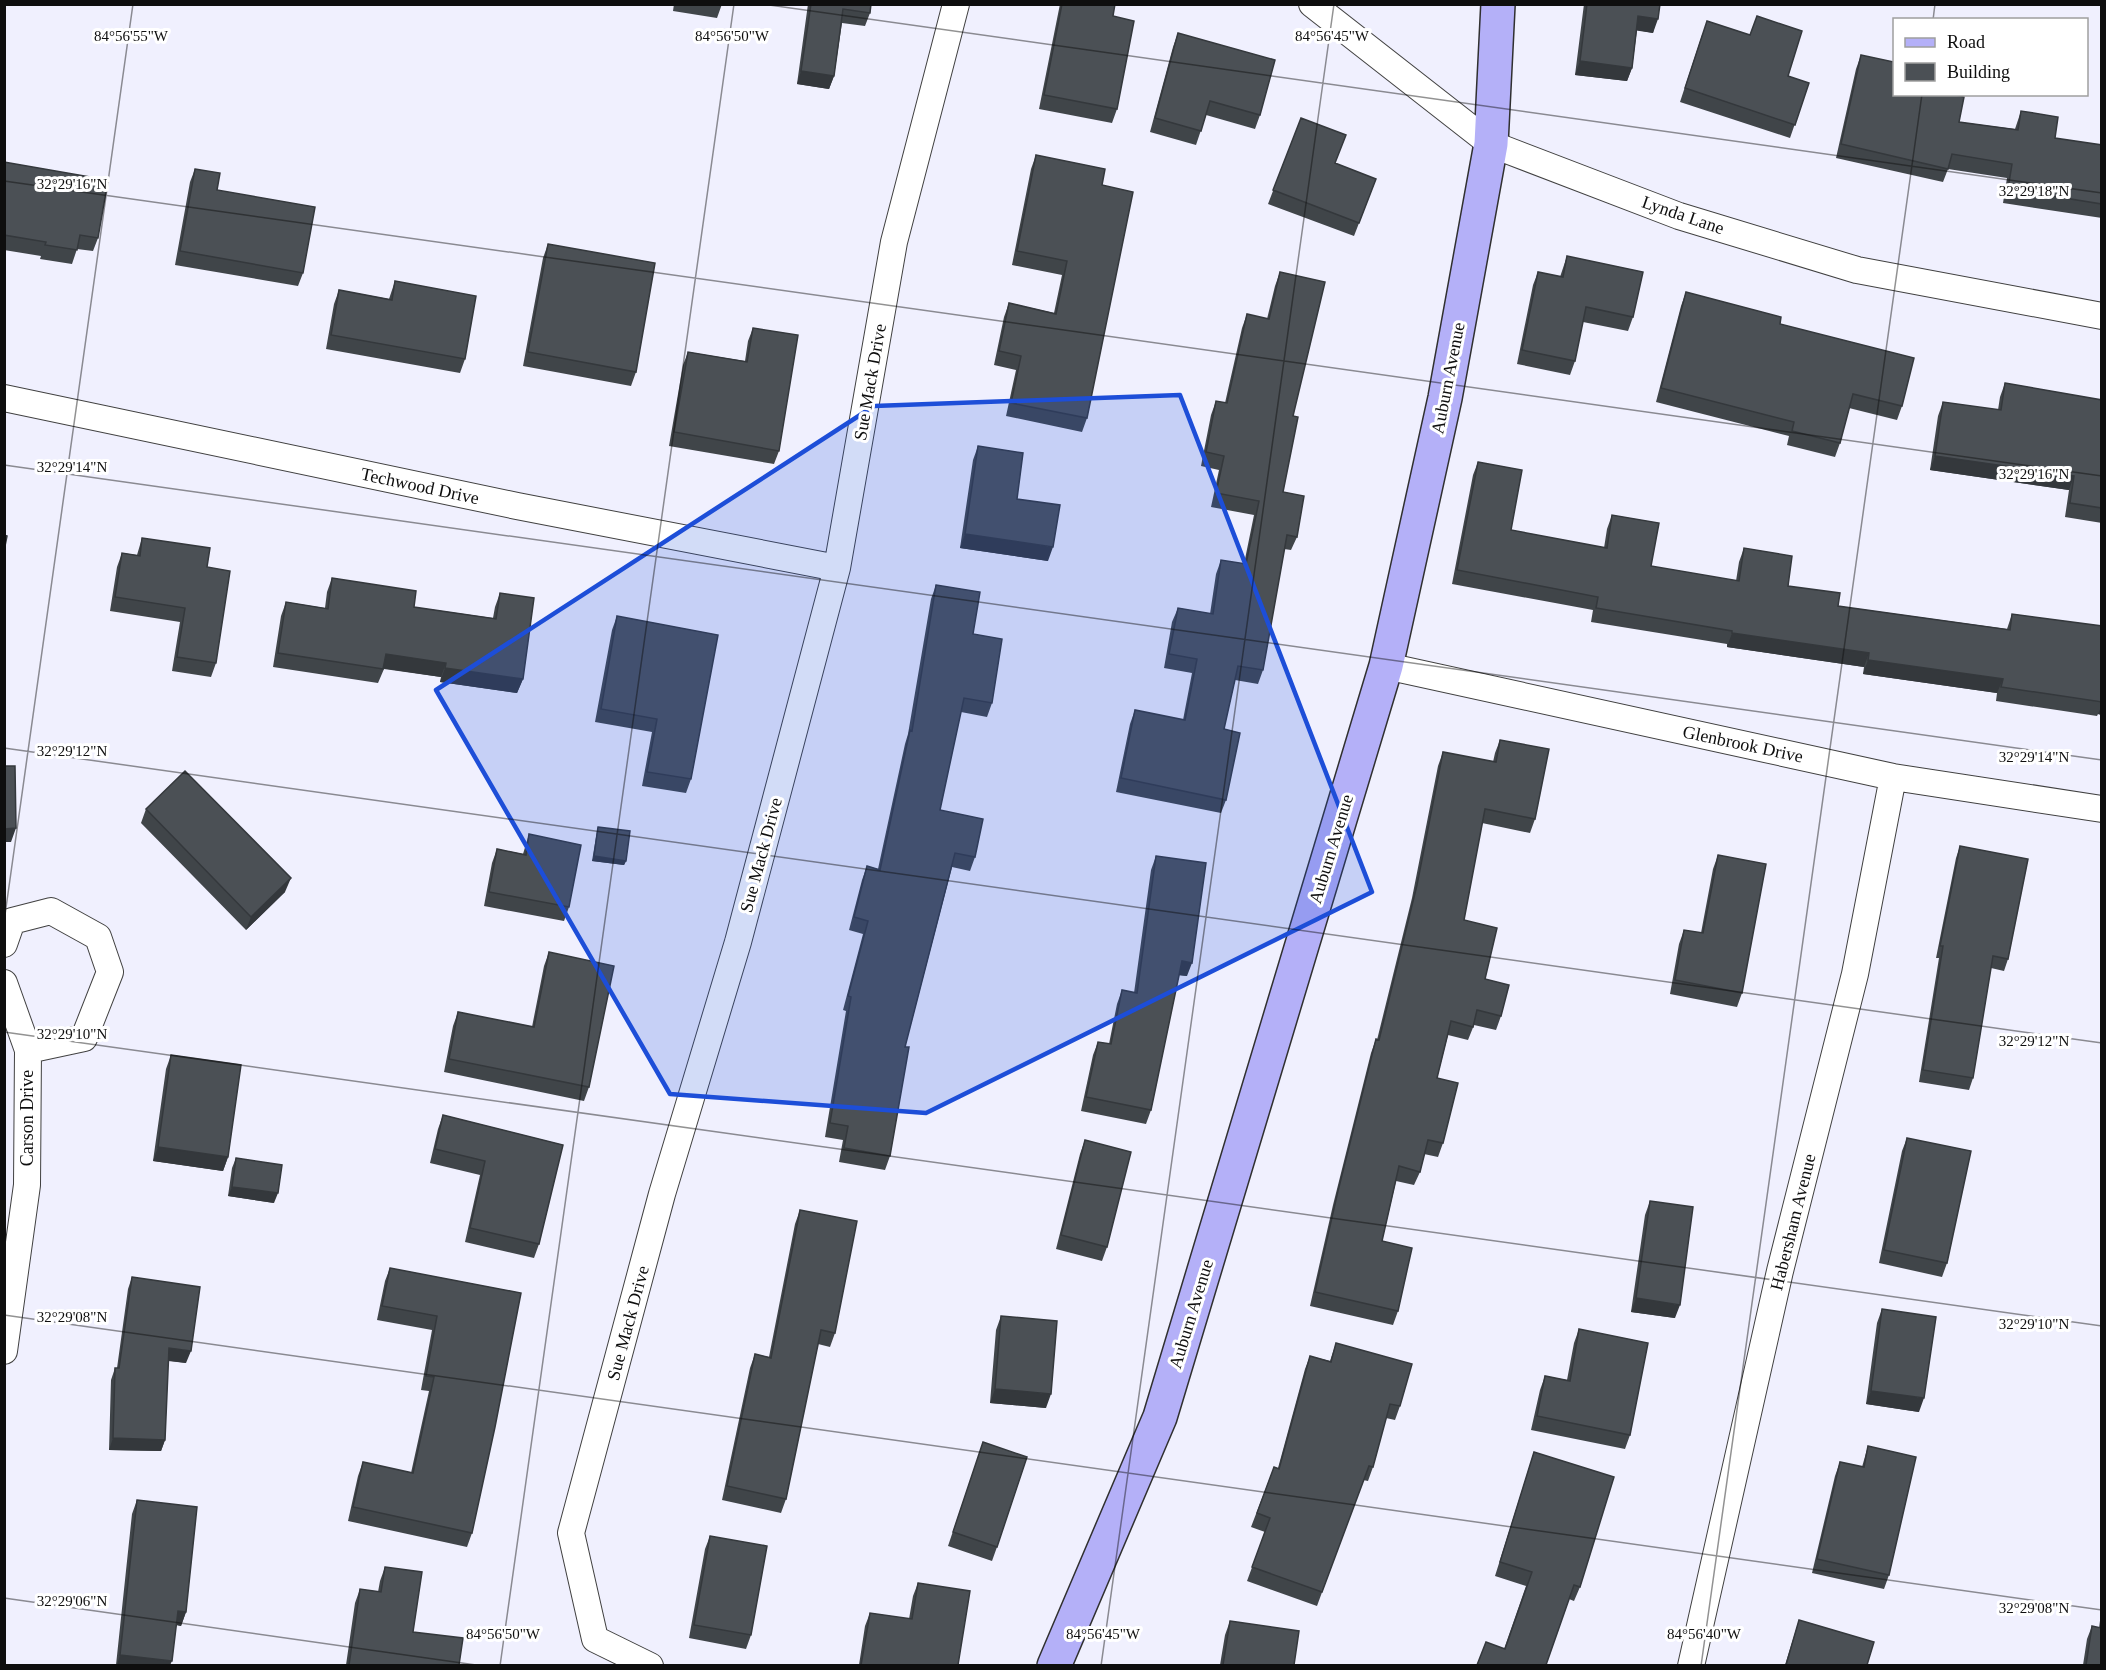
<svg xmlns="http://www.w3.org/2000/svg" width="2106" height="1670" viewBox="0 0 2106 1670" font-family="'Times New Roman',serif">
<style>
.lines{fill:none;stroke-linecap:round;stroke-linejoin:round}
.street-casing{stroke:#414141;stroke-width:28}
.secondary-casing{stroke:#303030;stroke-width:36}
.street{stroke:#fff;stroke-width:26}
.secondary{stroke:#b4b0f8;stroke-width:33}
.wall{fill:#404549}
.shaded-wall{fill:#34383c}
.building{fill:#4b5055;stroke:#34383c;stroke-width:1.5}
.marked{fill:#1d4ed8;fill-opacity:0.2;stroke:#1d4ed8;stroke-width:4.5;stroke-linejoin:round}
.ticks{fill:none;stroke:#0e0e0e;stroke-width:1.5;stroke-opacity:0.45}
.labels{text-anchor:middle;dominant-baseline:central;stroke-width:6;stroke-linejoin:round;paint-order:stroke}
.street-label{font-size:18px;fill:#0e0e0e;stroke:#fff}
.ticks-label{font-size:15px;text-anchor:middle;fill:#0e0e0e;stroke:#fff;stroke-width:6;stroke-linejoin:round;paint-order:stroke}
</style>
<rect width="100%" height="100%" fill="#f0f0fe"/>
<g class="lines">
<defs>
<path id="street" d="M 1312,4 L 1491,144 L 1679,216 L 1857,270 L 2102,316
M 4,398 L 517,506 L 837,568
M 1386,666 L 1893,777 L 2102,809
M 4,944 L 12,921 L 51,911 L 98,937 L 110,972 L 84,1038 L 28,1050
M 4,983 L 28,1050 L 27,1185 L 4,1351
M 650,1666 L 595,1639 L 571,1533 L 662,1194 L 738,942 L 837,568 L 894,242 L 956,4
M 1691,1666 L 1780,1271 L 1855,974 L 1893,777"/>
<path id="secondary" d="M 1054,1666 L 1160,1417 L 1386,666 L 1445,398 L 1491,144 L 1498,4"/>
</defs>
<use href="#street" class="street-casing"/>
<use href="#secondary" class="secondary-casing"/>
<use href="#street" class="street"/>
<use href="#secondary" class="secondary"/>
</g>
<path class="wall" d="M 674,4 L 722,4 L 717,18 L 673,11 Z
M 808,4 L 871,4 L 870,13 L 865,26 L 842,23 L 834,76 L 829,89 L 797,84 Z
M 1060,4 L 1115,4 L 1113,16 L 1117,109 L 1112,123 L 1039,109 Z
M 1584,4 L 1660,4 L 1653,33 L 1637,30 L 1632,68 L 1627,81 L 1575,75 Z
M 1757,16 L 1788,76 L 1809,83 L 1790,138 L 1680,102 L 1702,35 L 1750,35 Z
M 1178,33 L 1260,115 L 1255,129 L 1206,115 L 1196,145 L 1150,132 L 1173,47 Z
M 1861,55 L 1894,94 L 1959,122 L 2015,129 L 2021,111 L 2055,138 L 2102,145 L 2102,218 L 2003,203 L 2007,178 L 1948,169 L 1943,182 L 1836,158 L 1856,69 Z
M 1301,118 L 1335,164 L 1376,179 L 1354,236 L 1268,204 Z
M 1036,155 L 1102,185 L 1087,418 L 1082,432 L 1006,416 L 1016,370 L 994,365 L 1004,317 L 1009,303 L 1054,313 L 1062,275 L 1012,265 L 1031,169 Z
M 4,162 L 98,238 L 93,251 L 77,249 L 72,264 L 40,259 L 41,256 L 4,250 Z
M 195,169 L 303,273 L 298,286 L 175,265 L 190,182 Z
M 548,244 L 636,372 L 631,386 L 523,366 L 543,258 Z
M 1567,256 L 1633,317 L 1628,331 L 1583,322 L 1575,361 L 1570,375 L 1517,364 L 1533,285 L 1538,272 L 1560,277 Z
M 1280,272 L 1293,416 L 1283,492 L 1297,537 L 1291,550 L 1284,549 L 1263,670 L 1258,684 L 1235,680 L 1224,729 L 1226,800 L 1221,813 L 1116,792 L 1130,724 L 1135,710 L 1183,720 L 1192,673 L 1164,668 L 1172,622 L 1178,608 L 1210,614 L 1216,574 L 1221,560 L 1244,564 L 1254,515 L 1211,507 L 1219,470 L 1201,466 L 1211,415 L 1216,401 L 1225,403 L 1242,328 L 1247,314 L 1267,319 L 1275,286 Z
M 395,281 L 465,359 L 460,373 L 326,349 L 334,304 L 339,290 L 389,299 Z
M 1686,292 L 1780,324 L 1902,406 L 1897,420 L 1849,408 L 1840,443 L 1835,457 L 1787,445 L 1789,436 L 1656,402 L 1681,306 Z
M 753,328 L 779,451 L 774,464 L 669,446 L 683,365 L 688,352 L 745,361 L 748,341 Z
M 2005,383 L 2102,400 L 2102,523 L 2065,517 L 2069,490 L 1930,470 L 1938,416 L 1943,402 L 1998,410 L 2000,397 Z
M 978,446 L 1017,499 L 1048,561 L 960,548 L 973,460 Z
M 1478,462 L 1511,530 L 1604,548 L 1607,529 L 1612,515 L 1651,566 L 1736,581 L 1739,562 L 1744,548 L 1788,586 L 1838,606 L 2007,629 L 2012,614 L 2102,626 L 2102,715 L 2098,714 L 2097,716 L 1996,701 L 1997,693 L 1863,674 L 1864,667 L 1727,647 L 1727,644 L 1591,622 L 1593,610 L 1452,584 L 1473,475 Z
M 142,538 L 207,567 L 216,663 L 211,677 L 172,671 L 180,622 L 110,611 L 117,567 L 122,553 L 137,555 Z
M 332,578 L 414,607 L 493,618 L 495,607 L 500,593 L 523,679 L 517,693 L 440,682 L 441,677 L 384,669 L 378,683 L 273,667 L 281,616 L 286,602 L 325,608 L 327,592 Z
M 936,585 L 973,634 L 992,703 L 987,717 L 961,712 L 940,810 L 975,857 L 970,871 L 952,867 L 905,1047 L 890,1156 L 885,1170 L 839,1162 L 843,1140 L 825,1137 L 846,1011 L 843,1010 L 863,934 L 849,930 L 862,880 L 867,866 L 878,869 L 905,744 L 908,734 L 931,599 Z
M 617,616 L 691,779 L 686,793 L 642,786 L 652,732 L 595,722 L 612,630 Z
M 1500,740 L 1535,819 L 1530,833 L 1482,823 L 1464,920 L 1485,979 L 1501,1016 L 1496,1030 L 1474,1025 L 1468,1040 L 1448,1035 L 1437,1078 L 1443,1143 L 1438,1157 L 1424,1154 L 1420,1172 L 1414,1185 L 1396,1181 L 1382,1241 L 1398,1311 L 1393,1325 L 1310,1306 L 1333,1205 L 1371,1053 L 1376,1039 L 1377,1040 L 1412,898 L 1438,766 L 1443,752 L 1493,762 L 1495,753 Z
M 146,809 L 285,892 L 246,930 L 141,823 Z
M 598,827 L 626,861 L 624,865 L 592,861 L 597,831 Z
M 529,834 L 569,907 L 564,921 L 484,906 L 492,863 L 497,849 L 523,854 Z
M 1960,846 L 2008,959 L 2004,971 L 1991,968 L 1973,1078 L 1969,1090 L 1919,1082 L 1939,958 L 1936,958 L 1956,858 Z
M 1718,855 L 1742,993 L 1737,1007 L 1670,994 L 1679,944 L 1684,930 L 1701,933 L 1713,869 Z
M 1156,856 L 1187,976 L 1179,975 L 1151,1110 L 1146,1124 L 1081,1111 L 1093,1055 L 1098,1042 L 1109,1044 L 1117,1004 L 1122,990 L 1134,993 L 1151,870 Z
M 549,952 L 589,1087 L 584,1101 L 444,1072 L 453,1026 L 458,1012 L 532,1027 L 544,966 Z
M 171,1055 L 228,1157 L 223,1171 L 153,1161 L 166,1069 Z
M 443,1115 L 563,1145 L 539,1244 L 534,1258 L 465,1242 L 480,1175 L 430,1163 L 438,1129 Z
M 1907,1138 L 1947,1263 L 1942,1277 L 1879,1263 L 1902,1151 Z
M 1085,1140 L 1107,1247 L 1102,1261 L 1056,1249 L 1080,1154 Z
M 236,1158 L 274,1203 L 228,1196 L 232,1168 Z
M 1650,1201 L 1675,1318 L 1631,1312 L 1645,1215 Z
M 800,1210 L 835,1333 L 830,1347 L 818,1344 L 786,1499 L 781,1513 L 722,1500 L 750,1368 L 755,1354 L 769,1357 L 795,1224 Z
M 390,1268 L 521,1293 L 472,1533 L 467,1547 L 348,1521 L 358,1476 L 363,1462 L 411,1473 L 429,1391 L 421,1390 L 432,1330 L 377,1320 L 385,1281 Z
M 132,1277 L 186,1363 L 168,1361 L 165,1440 L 161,1451 L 109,1450 L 111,1380 L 115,1368 L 117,1368 L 128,1289 Z
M 1882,1309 L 1919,1412 L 1866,1404 L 1877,1323 Z
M 1001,1316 L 1046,1408 L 990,1403 L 996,1330 Z
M 1579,1329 L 1630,1435 L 1625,1449 L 1531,1430 L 1540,1390 L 1545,1376 L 1567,1380 L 1574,1343 Z
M 1336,1343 L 1400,1406 L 1395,1420 L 1386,1418 L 1373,1467 L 1368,1481 L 1363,1480 L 1317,1606 L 1247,1581 L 1265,1532 L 1251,1527 L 1274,1467 L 1278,1468 L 1305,1369 L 1310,1356 L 1330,1361 Z
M 983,1442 L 997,1547 L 992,1561 L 948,1546 Z
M 1868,1446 L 1889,1575 L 1884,1589 L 1812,1573 L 1835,1476 L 1840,1462 L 1862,1467 Z
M 1534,1452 L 1580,1587 L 1574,1601 L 1569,1599 L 1504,1649 L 1526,1586 L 1495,1576 Z
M 137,1500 L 186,1612 L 181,1626 L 176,1625 L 170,1665 L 116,1665 L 132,1514 Z
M 710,1536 L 751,1635 L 746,1649 L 689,1638 L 705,1549 Z
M 385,1567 L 413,1632 L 459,1665 L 346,1665 L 355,1603 L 360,1589 L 378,1592 L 380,1581 Z
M 918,1583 L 958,1665 L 859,1665 L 865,1626 L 870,1613 L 909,1619 L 913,1596 Z
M 2102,1606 L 2102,1665 L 2083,1665 L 2087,1639 L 2092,1626 L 2099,1628 Z
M 1799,1620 L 1867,1665 L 1785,1665 Z
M 1230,1621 L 1294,1665 L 1220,1665 L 1225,1635 Z"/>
<path class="shaded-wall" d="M 1638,16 L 1658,19 L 1653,33 L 1633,30 Z
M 1580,61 L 1632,68 L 1627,81 L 1575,75 Z
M 801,71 L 834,76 L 829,89 L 797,84 Z
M 1935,456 L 2074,476 L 2069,490 L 1930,470 Z
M 965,534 L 1053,547 L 1048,561 L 960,548 Z
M 1732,633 L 1869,653 L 1864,667 L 1727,647 Z
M 386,654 L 446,663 L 441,677 L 381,668 Z
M 1868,660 L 2003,679 L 1997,693 L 1863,674 Z
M 445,668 L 523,679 L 517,693 L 440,682 Z
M 2102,705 L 2102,715 L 2098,714 Z
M 16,828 L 11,842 L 4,842 L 4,829 Z
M 594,856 L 626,861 L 624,865 L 592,861 Z
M 291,878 L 285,892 L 246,930 L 251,917 Z
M 1182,961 L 1192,963 L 1187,976 L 1177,975 Z
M 158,1147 L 228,1157 L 223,1171 L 153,1161 Z
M 232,1187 L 278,1193 L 274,1203 L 228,1196 Z
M 1636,1298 L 1680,1305 L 1675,1318 L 1631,1312 Z
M 169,1348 L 191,1351 L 186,1363 L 164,1360 Z
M 995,1389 L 1051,1394 L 1046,1408 L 990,1403 Z
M 1871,1391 L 1924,1398 L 1919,1412 L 1866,1404 Z
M 113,1438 L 165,1440 L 161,1451 L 109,1450 Z
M 178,1611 L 186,1612 L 181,1626 L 173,1624 Z
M 120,1655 L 172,1661 L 170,1665 L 117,1665 Z"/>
<path class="building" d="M 811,4 L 871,4 L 870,13 L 843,9 L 834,76 L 801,71 Z
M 1062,4 L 1115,4 L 1113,16 L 1134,21 L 1117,109 L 1044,95 Z
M 1587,4 L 1660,4 L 1658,19 L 1638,16 L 1632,68 L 1580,61 Z
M 1757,16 L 1802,31 L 1788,76 L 1809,83 L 1795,125 L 1685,88 L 1707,21 L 1750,35 Z
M 1178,33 L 1275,60 L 1260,115 L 1210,101 L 1201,131 L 1155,118 Z
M 1861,55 L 1894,62 L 1894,94 L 1951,94 L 1964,97 L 1959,122 L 2018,130 L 2021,111 L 2058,117 L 2055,138 L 2102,145 L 2102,204 L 2008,189 L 2012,164 L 1952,154 L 1948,169 L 1841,144 Z
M 1301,118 L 1346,135 L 1335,163 L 1376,179 L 1359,223 L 1273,190 Z
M 1036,155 L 1105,169 L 1102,185 L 1133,192 L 1087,418 L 1011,403 L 1021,356 L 999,351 L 1009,303 L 1056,314 L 1067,261 L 1017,251 Z
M 4,162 L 108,180 L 98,238 L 80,235 L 77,250 L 45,245 L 46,242 L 4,235 Z
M 195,169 L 220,173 L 217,190 L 315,207 L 303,273 L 180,251 Z
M 548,244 L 655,263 L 636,372 L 528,352 Z
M 1567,256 L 1643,272 L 1633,317 L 1586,307 L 1575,361 L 1522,350 L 1538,272 L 1563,277 Z
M 1280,272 L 1325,282 L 1293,416 L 1298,417 L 1283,492 L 1304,496 L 1297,537 L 1287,535 L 1263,670 L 1238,666 L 1224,729 L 1240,733 L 1226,800 L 1121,778 L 1135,710 L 1185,720 L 1197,659 L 1169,654 L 1178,608 L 1213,614 L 1221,560 L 1246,564 L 1259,501 L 1216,493 L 1224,456 L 1206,452 L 1216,401 L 1227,403 L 1247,314 L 1269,319 Z
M 395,281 L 476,296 L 465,359 L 331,335 L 339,290 L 392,300 Z
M 1686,292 L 1781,317 L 1780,324 L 1914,358 L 1902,406 L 1853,394 L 1840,443 L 1792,431 L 1794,422 L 1661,388 Z
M 753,328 L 798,335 L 779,451 L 674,432 L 688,352 L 747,362 Z
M 2005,383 L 2102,400 L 2102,508 L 2070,503 L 2074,476 L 1935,456 L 1943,402 L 2001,410 Z
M 978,446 L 1023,453 L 1017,499 L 1060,505 L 1053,547 L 965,534 Z
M 1478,462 L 1522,470 L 1511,530 L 1607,548 L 1612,515 L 1659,523 L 1651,566 L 1739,581 L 1744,548 L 1792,556 L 1788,586 L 1840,593 L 1838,606 L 2010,630 L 2012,614 L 2102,626 L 2102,702 L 2001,687 L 2003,679 L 1868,660 L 1869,653 L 1732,633 L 1732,631 L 1596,608 L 1598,597 L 1457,570 Z
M 4,535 L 7,536 L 4,551 Z
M 142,538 L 210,548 L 207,567 L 230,571 L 216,663 L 177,657 L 185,608 L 115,597 L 122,553 L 140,556 Z
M 332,578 L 416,591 L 414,607 L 496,619 L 500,593 L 534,598 L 523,679 L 445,668 L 446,663 L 386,654 L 383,669 L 278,653 L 286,602 L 328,609 Z
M 936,585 L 980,592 L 973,634 L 1002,639 L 992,703 L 964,698 L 940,810 L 983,819 L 975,857 L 955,853 L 905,1047 L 909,1047 L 890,1156 L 844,1148 L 848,1126 L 830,1123 L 851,997 L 848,996 L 868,921 L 854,917 L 867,866 L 880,870 L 910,730 L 912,731 Z
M 617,616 L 718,635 L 691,779 L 647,772 L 657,719 L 601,709 Z
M 1500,740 L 1549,749 L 1535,819 L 1485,809 L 1464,920 L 1497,928 L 1485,979 L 1509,985 L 1501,1016 L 1477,1010 L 1473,1027 L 1451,1021 L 1437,1078 L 1458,1083 L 1443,1143 L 1428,1140 L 1420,1172 L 1399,1166 L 1382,1241 L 1412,1248 L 1398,1311 L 1315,1292 L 1338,1191 L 1376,1039 L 1379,1040 L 1417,885 L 1443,752 L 1496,762 Z
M 4,766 L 15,766 L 16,828 L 4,829 Z
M 185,771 L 291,878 L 251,917 L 146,809 Z
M 598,827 L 630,831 L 626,861 L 594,856 Z
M 529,834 L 581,845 L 569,907 L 489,892 L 497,849 L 526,855 Z
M 1960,846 L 2028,859 L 2008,959 L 1993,956 L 1973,1078 L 1923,1070 L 1943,946 L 1940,946 Z
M 1718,855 L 1766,864 L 1742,993 L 1675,980 L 1684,930 L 1703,933 Z
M 1156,856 L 1206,863 L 1192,963 L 1182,961 L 1151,1110 L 1086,1097 L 1098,1042 L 1111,1044 L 1122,990 L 1137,993 Z
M 549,952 L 614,966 L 589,1087 L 449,1059 L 458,1012 L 534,1027 Z
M 171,1055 L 241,1065 L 228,1157 L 158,1147 Z
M 443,1115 L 563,1145 L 539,1244 L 470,1228 L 485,1161 L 435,1149 Z
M 1907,1138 L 1971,1151 L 1947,1263 L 1884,1250 Z
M 1085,1140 L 1131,1152 L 1107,1247 L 1061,1235 Z
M 236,1158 L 282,1165 L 278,1193 L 232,1187 Z
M 1650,1201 L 1693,1207 L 1680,1305 L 1636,1298 Z
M 800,1210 L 857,1221 L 835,1333 L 821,1330 L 786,1499 L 727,1486 L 755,1354 L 771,1358 Z
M 390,1268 L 521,1293 L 495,1427 L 472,1533 L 353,1507 L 363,1462 L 413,1473 L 434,1377 L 426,1376 L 437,1316 L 382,1306 Z
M 132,1277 L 200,1287 L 191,1351 L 169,1348 L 165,1440 L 113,1438 L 115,1368 L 119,1368 Z
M 1882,1309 L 1936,1317 L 1924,1398 L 1871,1391 Z
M 1001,1316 L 1057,1321 L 1051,1394 L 995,1389 Z
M 1579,1329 L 1648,1343 L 1630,1435 L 1537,1416 L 1545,1376 L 1570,1381 Z
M 1336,1343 L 1412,1364 L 1400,1406 L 1390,1404 L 1373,1467 L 1369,1466 L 1322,1592 L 1252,1567 L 1270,1518 L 1257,1513 L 1274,1467 L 1279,1469 L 1310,1356 L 1331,1362 Z
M 983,1442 L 1027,1457 L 997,1547 L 953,1532 Z
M 1868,1446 L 1916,1457 L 1889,1575 L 1817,1559 L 1840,1462 L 1864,1467 Z
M 1534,1452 L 1614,1477 L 1580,1587 L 1574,1585 L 1546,1665 L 1477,1665 L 1486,1642 L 1505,1649 L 1532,1572 L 1500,1562 Z
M 137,1500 L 197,1507 L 186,1612 L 178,1611 L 172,1661 L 120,1655 Z
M 710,1536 L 767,1546 L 751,1635 L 694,1625 Z
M 385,1567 L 422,1572 L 413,1632 L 463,1638 L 459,1665 L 349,1665 L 360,1589 L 381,1592 Z
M 918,1583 L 970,1591 L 958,1665 L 861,1665 L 870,1613 L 912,1619 Z
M 1799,1620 L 1874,1642 L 1867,1665 L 1786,1665 Z
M 1230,1621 L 1299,1631 L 1294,1665 L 1223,1665 Z
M 2092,1626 L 2101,1628 L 2102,1626 L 2102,1665 L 2086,1665 Z"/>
<path class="marked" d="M 1180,395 L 1372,892 L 926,1113 L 670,1094 L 436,690 L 874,406 Z"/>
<path class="ticks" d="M 762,4 L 2102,193M 1933,20 L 1935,4M 4,181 L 2102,476M 4,465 L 2102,760M 4,748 L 2102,1043M 4,922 L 133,4M 4,1032 L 2102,1326M 4,1315 L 2102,1610M 4,1598 L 483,1666M 500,1666 L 734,4M 1101,1666 L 1334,4M 1701,1666 L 1922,94"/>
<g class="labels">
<g class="street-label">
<text transform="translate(1683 215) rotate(19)">Lynda Lane</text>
<text transform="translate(1448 378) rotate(-79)">Auburn Avenue</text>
<text transform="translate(870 382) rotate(-80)">Sue Mack Drive</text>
<text transform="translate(420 486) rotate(12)">Techwood Drive</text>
<text transform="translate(1743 744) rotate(12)">Glenbrook Drive</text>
<text transform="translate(1331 849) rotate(-73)">Auburn Avenue</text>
<text transform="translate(761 855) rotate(-75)">Sue Mack Drive</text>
<text transform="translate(27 1118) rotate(-90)">Carson Drive</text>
<text transform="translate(1793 1222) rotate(-76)">Habersham Avenue</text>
<text transform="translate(1191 1314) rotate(-73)">Auburn Avenue</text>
<text transform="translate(628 1323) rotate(-75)">Sue Mack Drive</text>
</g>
</g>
<g class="ticks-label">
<text x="131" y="41">84°56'55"W</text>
<text x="732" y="41">84°56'50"W</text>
<text x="1332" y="41">84°56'45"W</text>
<text x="72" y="189">32°29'16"N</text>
<text x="2034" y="196">32°29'18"N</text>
<text x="72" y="472">32°29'14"N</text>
<text x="2034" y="479">32°29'16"N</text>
<text x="72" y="756">32°29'12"N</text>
<text x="2034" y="762">32°29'14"N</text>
<text x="72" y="1039">32°29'10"N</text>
<text x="2034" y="1046">32°29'12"N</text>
<text x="72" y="1322">32°29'08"N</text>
<text x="2034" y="1329">32°29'10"N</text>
<text x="72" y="1606">32°29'06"N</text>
<text x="2034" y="1613">32°29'08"N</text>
<text x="503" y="1639">84°56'50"W</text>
<text x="1103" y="1639">84°56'45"W</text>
<text x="1704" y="1639">84°56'40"W</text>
</g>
<rect width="2106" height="1670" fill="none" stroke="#0e0e0e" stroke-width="12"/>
<rect x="1893" y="18" width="195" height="78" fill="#ffffff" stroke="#9f9f9f" stroke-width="1.5"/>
<rect x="1905" y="38" width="30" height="9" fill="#b4b0f8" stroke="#9f9f9f" stroke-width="1.5"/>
<text x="1947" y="48" font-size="18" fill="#0e0e0e">Road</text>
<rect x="1905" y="63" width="30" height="18" fill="#4b5055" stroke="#9f9f9f" stroke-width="1.5"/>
<text x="1947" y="78" font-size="18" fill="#0e0e0e">Building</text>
</svg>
